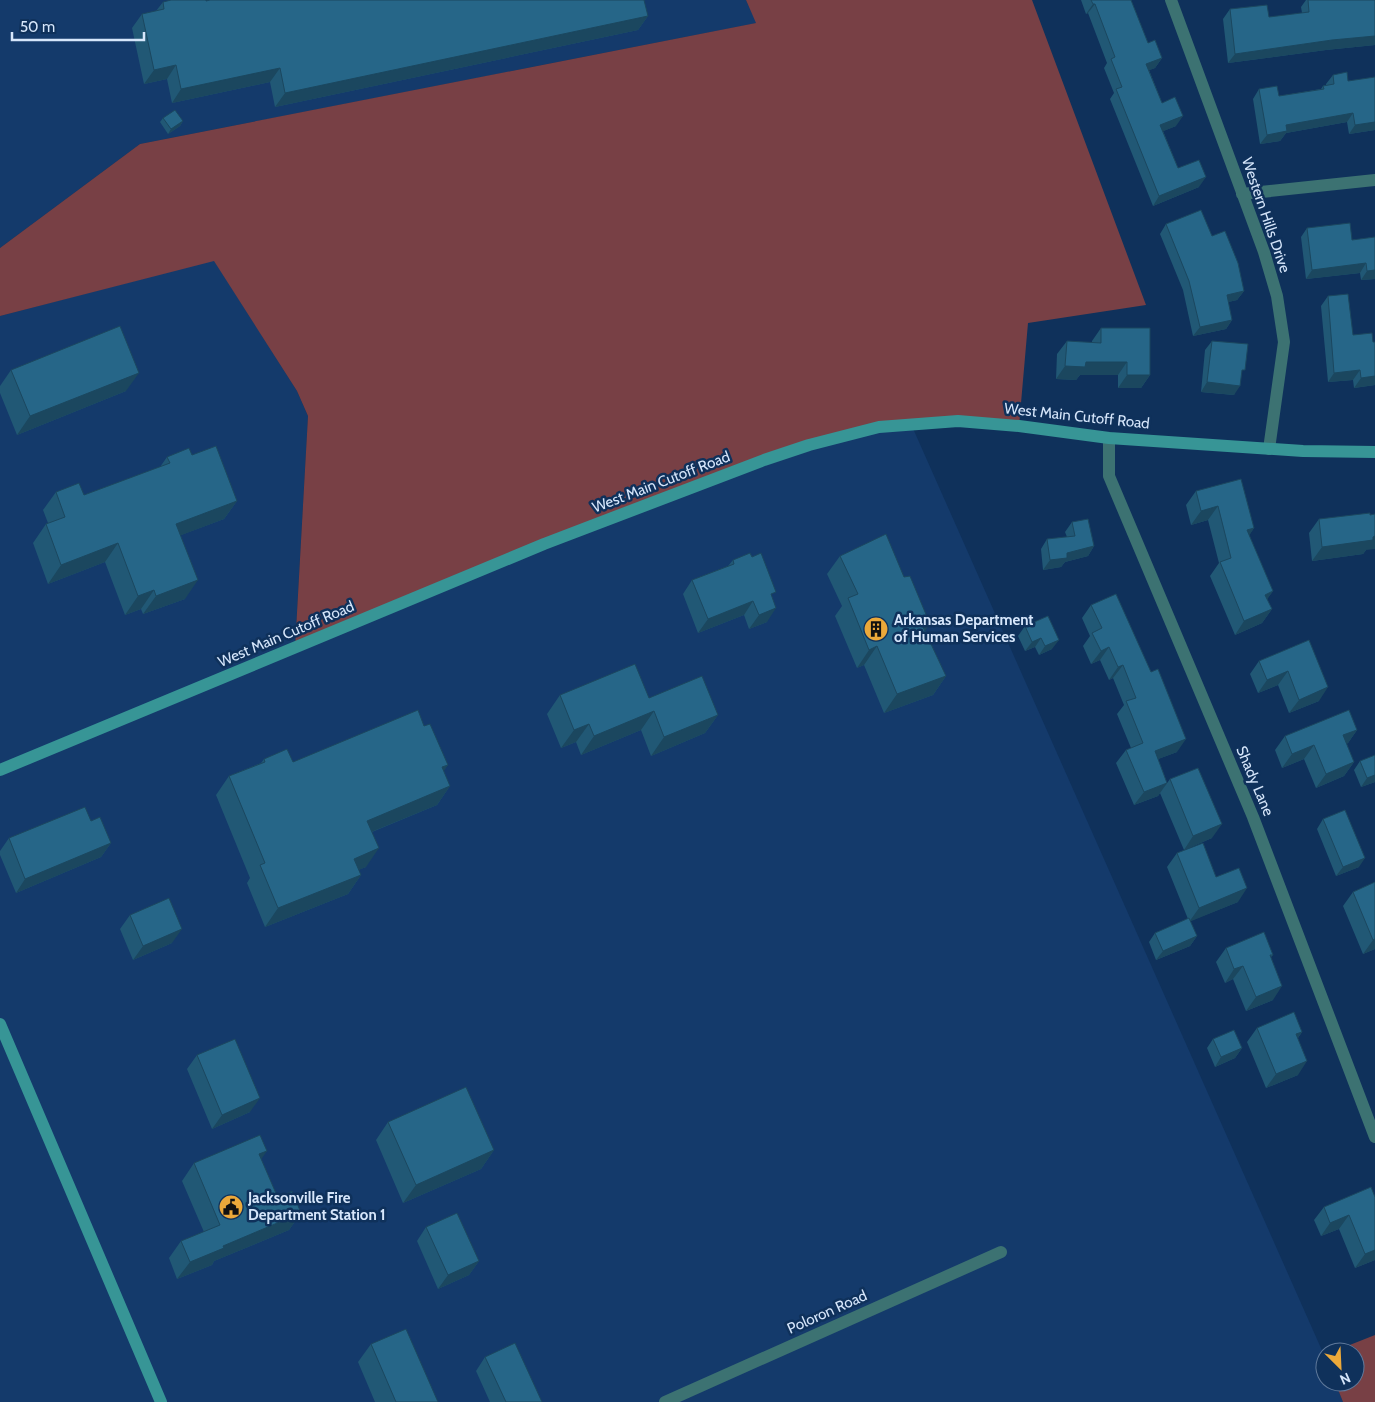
<svg xmlns="http://www.w3.org/2000/svg" width="1375" height="1402" viewBox="0 0 1375 1402" font-family="Cabin,sans-serif">
<style>
.built{fill:#143a6b}
.green{fill:#784045}
.lines{fill:none;stroke-linecap:round;stroke-linejoin:round}
.street{stroke:#3c7272;stroke-width:12}
.secondary{stroke:#379596;stroke-width:12}
.wall{fill:#215875}
.shaded-wall{fill:#1b475f}
.building{fill:#266688;stroke:#1b475f}
.labels{text-anchor:middle;dominant-baseline:central;stroke-width:5;stroke-linejoin:round;paint-order:stroke}
.street-label{font-size:15px;fill:#d6e6fb;stroke:#0f315b}
.poi-label{font-size:15px;font-weight:bold;fill:#d6e6fb;stroke:#0f315b;text-anchor:start}
</style>
<rect width="100%" height="100%" fill="#0f315b"/>
<path class="built" d="M 0,0 L 746,0 L 757,23 L 140,144 L 0,248 Z
M 214,260 L 297,391 L 308,416 L 295,647 L 764,460 L 911,424 L 1324,1355 L 1325,1382 L 1335,1382 L 1343,1402 L 0,1402 L 0,316 Z"/>
<path class="green" d="M 746,0 L 1032,0 L 1146,305 L 1028,323 L 1019,426 L 933,422 L 809,445 L 295,648 L 308,416 L 297,391 L 214,261 L 0,316 L 0,248 L 140,144 L 756,23 Z
M 1375,1335 L 1375,1402 L 1343,1402 L 1335,1382 L 1355,1382 L 1355,1352 L 1332,1352 Z"/>
<g class="lines">
<path class="street" d="M 1171,0 L 1264,252 L 1277,296 L 1284,342 L 1269,449
M 1242,194 L 1375,180
M 1109,438 L 1109,476 L 1253,817 L 1375,1137
M 665,1402 L 1001,1252"/>
<path class="secondary" d="M 0,770 L 544,544 L 764,460 L 809,445 L 879,427 L 958,421 L 1019,426 L 1109,438 L 1303,451 L 1375,452
M 0,1024 L 161,1402"/>
</g>
<path class="wall" d="M 1081,0 L 1131,0 L 1148,43 L 1162,58 L 1155,68 L 1149,70 L 1162,103 L 1176,126 L 1163,131 L 1178,168 L 1199,187 L 1153,206 L 1110,99 L 1114,93 L 1104,68 L 1107,63 L 1088,13 L 1086,14 Z
M 1306,0 L 1375,0 L 1375,45 L 1326,50 L 1228,63 L 1223,19 L 1230,9 L 1269,17 L 1302,13 L 1301,7 Z
M 206,1 L 648,16 L 638,30 L 275,107 L 270,82 L 172,103 L 167,79 L 144,84 L 132,28 L 142,14 L 156,11 L 163,2 Z
M 1333,75 L 1348,81 L 1375,130 L 1349,134 L 1347,122 L 1286,133 L 1280,141 L 1260,144 L 1253,99 L 1259,89 L 1279,96 L 1321,89 L 1323,86 L 1326,85 L 1326,84 Z
M 163,118 L 183,121 L 180,126 L 168,134 L 160,122 Z
M 1166,224 L 1212,236 L 1244,291 L 1237,300 L 1228,302 L 1232,320 L 1226,329 L 1193,336 L 1183,290 L 1160,234 Z
M 1307,228 L 1352,240 L 1375,237 L 1375,279 L 1361,280 L 1360,273 L 1306,279 L 1301,237 Z
M 1328,296 L 1353,335 L 1375,385 L 1354,388 L 1353,380 L 1328,382 L 1321,306 Z
M 1101,328 L 1150,375 L 1141,388 L 1118,388 L 1118,375 L 1080,375 L 1076,380 L 1056,379 L 1057,354 L 1067,341 L 1092,343 L 1092,341 Z
M 1212,341 L 1241,376 L 1234,395 L 1201,392 L 1205,350 Z
M 11,370 L 126,391 L 17,435 L 0,393 L 0,386 Z
M 192,455 L 237,501 L 224,519 L 181,535 L 185,599 L 143,614 L 141,609 L 125,615 L 105,562 L 48,584 L 33,543 L 46,524 L 48,523 L 43,510 L 56,492 L 84,495 L 160,467 L 167,457 Z
M 1196,491 L 1254,528 L 1249,535 L 1273,591 L 1267,599 L 1272,609 L 1262,623 L 1235,635 L 1210,576 L 1219,563 L 1208,520 L 1191,525 L 1186,505 Z
M 1319,519 L 1366,550 L 1363,554 L 1312,561 L 1309,533 Z
M 1072,522 L 1094,546 L 1088,556 L 1065,562 L 1061,567 L 1043,570 L 1041,549 L 1047,539 L 1067,537 L 1065,532 Z
M 840,556 L 925,631 L 946,676 L 933,695 L 884,713 L 864,665 L 857,668 L 835,616 L 842,606 L 827,574 Z
M 733,560 L 772,597 L 767,622 L 749,629 L 744,615 L 698,633 L 683,594 L 692,580 L 728,566 Z
M 1091,605 L 1177,752 L 1158,759 L 1167,783 L 1158,796 L 1134,805 L 1116,763 L 1126,750 L 1131,748 L 1117,714 L 1124,705 L 1113,678 L 1109,680 L 1100,660 L 1091,664 L 1083,646 L 1090,636 L 1082,618 Z
M 1048,616 L 1052,649 L 1039,655 L 1035,647 L 1025,651 L 1018,636 L 1025,626 Z
M 1309,640 L 1319,701 L 1289,713 L 1278,685 L 1258,693 L 1250,674 L 1259,661 Z
M 560,695 L 649,698 L 718,715 L 705,733 L 651,756 L 641,730 L 581,755 L 576,742 L 561,748 L 547,714 Z
M 424,726 L 448,765 L 443,771 L 450,786 L 437,805 L 372,832 L 366,867 L 358,870 L 361,875 L 348,894 L 265,927 L 247,883 L 250,878 L 216,795 L 229,776 L 261,763 L 264,759 L 293,762 Z
M 1357,730 L 1348,743 L 1346,744 L 1354,762 L 1344,776 L 1316,788 L 1304,759 L 1282,768 L 1275,750 L 1285,736 Z
M 1360,761 L 1375,782 L 1361,787 L 1354,770 Z
M 1170,779 L 1212,838 L 1184,850 L 1160,793 Z
M 1323,819 L 1359,867 L 1336,876 L 1317,829 Z
M 91,821 L 111,843 L 101,857 L 16,893 L 0,855 L 0,851 L 9,838 Z
M 1177,853 L 1216,877 L 1238,902 L 1190,921 L 1197,936 L 1190,946 L 1156,960 L 1149,942 L 1155,933 L 1188,919 L 1167,867 Z
M 1375,882 L 1375,949 L 1363,954 L 1343,906 L 1353,892 Z
M 130,915 L 172,943 L 133,960 L 120,929 Z
M 1226,948 L 1273,955 L 1271,957 L 1273,1000 L 1246,1011 L 1233,979 L 1225,983 L 1216,962 Z
M 1257,1028 L 1302,1032 L 1298,1038 L 1298,1075 L 1266,1088 L 1247,1042 Z
M 1213,1039 L 1242,1048 L 1235,1058 L 1215,1067 L 1207,1048 Z
M 197,1055 L 250,1112 L 212,1129 L 187,1069 Z
M 388,1122 L 494,1150 L 481,1169 L 403,1203 L 376,1140 Z
M 261,1159 L 278,1198 L 301,1213 L 289,1230 L 214,1261 L 212,1265 L 177,1279 L 169,1258 L 181,1241 L 204,1232 L 182,1181 L 194,1163 Z
M 1375,1197 L 1375,1260 L 1355,1268 L 1339,1229 L 1321,1236 L 1314,1220 L 1324,1207 Z
M 426,1227 L 479,1261 L 469,1275 L 438,1289 L 417,1241 Z
M 371,1344 L 438,1402 L 375,1402 L 358,1362 Z
M 485,1357 L 542,1402 L 490,1402 L 476,1371 Z"/>
<path class="shaded-wall" d="M 1093,4 L 1095,4 L 1088,13 L 1086,14 Z
M 648,16 L 638,30 L 275,107 L 285,93 Z
M 1375,36 L 1375,45 L 1326,50 L 1228,63 L 1235,54 L 1332,40 Z
M 1162,58 L 1155,68 L 1140,74 L 1146,64 Z
M 176,65 L 167,79 L 144,84 L 154,70 Z
M 280,68 L 270,82 L 172,103 L 181,89 Z
M 1353,113 L 1347,122 L 1286,133 L 1280,141 L 1260,144 L 1267,135 L 1286,125 Z
M 1183,116 L 1176,126 L 1154,135 L 1160,125 Z
M 183,121 L 180,126 L 168,134 L 171,129 Z
M 1375,122 L 1375,130 L 1349,134 L 1355,125 Z
M 1206,177 L 1199,187 L 1153,206 L 1159,196 Z
M 1366,263 L 1360,273 L 1306,279 L 1312,270 Z
M 1375,270 L 1375,279 L 1361,280 L 1367,271 Z
M 1244,291 L 1237,300 L 1220,304 L 1227,295 Z
M 1232,320 L 1226,329 L 1193,336 L 1200,327 Z
M 1086,362 L 1127,362 L 1118,375 L 1080,375 L 1076,380 L 1056,379 L 1065,366 Z
M 1360,370 L 1353,380 L 1328,382 L 1334,373 Z
M 139,373 L 126,391 L 17,435 L 30,416 Z
M 1127,375 L 1150,375 L 1141,388 L 1118,388 Z
M 1375,376 L 1375,385 L 1354,388 L 1361,378 Z
M 1207,382 L 1240,386 L 1234,395 L 1201,392 Z
M 237,501 L 224,519 L 163,542 L 176,524 Z
M 1218,506 L 1208,520 L 1191,525 L 1201,511 Z
M 1254,528 L 1245,542 L 1247,530 Z
M 1375,536 L 1375,549 L 1366,550 L 1363,554 L 1312,561 L 1322,547 Z
M 118,543 L 105,562 L 48,584 L 61,565 Z
M 1094,546 L 1088,556 L 1065,562 L 1061,567 L 1043,570 L 1050,560 L 1067,553 Z
M 198,580 L 185,599 L 143,614 L 156,596 Z
M 154,590 L 141,609 L 125,615 L 138,596 Z
M 1273,591 L 1263,605 L 1265,595 Z
M 753,601 L 744,615 L 698,633 L 708,619 Z
M 776,608 L 767,622 L 749,629 L 759,615 Z
M 1272,609 L 1262,623 L 1235,635 L 1244,621 Z
M 930,624 L 917,642 L 923,627 Z
M 1041,638 L 1035,647 L 1025,651 L 1032,642 Z
M 1059,640 L 1052,649 L 1039,655 L 1045,646 Z
M 877,646 L 864,665 L 857,668 L 869,650 Z
M 1109,647 L 1100,660 L 1091,664 L 1101,651 Z
M 1123,665 L 1113,678 L 1109,680 L 1118,667 Z
M 1288,671 L 1278,685 L 1258,693 L 1267,680 Z
M 946,676 L 933,695 L 884,713 L 897,694 Z
M 1328,687 L 1319,701 L 1289,713 L 1299,700 Z
M 654,711 L 641,730 L 581,755 L 594,736 Z
M 718,715 L 705,733 L 651,756 L 664,737 Z
M 589,724 L 576,742 L 561,748 L 574,730 Z
M 1357,730 L 1348,743 L 1333,749 L 1343,735 Z
M 1186,739 L 1177,752 L 1145,764 L 1155,751 Z
M 1314,745 L 1304,759 L 1282,768 L 1292,754 Z
M 1354,762 L 1344,776 L 1316,788 L 1326,774 Z
M 448,765 L 435,784 L 442,767 Z
M 1375,775 L 1375,782 L 1361,787 L 1367,778 Z
M 1167,783 L 1158,796 L 1134,805 L 1144,792 Z
M 450,786 L 437,805 L 354,839 L 367,821 Z
M 1222,824 L 1212,838 L 1184,850 L 1193,836 Z
M 111,843 L 101,857 L 16,893 L 25,879 Z
M 379,848 L 366,867 L 341,877 L 354,859 Z
M 1365,858 L 1359,867 L 1336,876 L 1343,867 Z
M 361,875 L 348,894 L 265,927 L 278,908 Z
M 1247,888 L 1238,902 L 1189,922 L 1199,908 Z
M 182,929 L 172,943 L 133,960 L 143,946 Z
M 1197,936 L 1190,946 L 1156,960 L 1163,951 Z
M 1375,939 L 1375,949 L 1363,954 L 1373,940 Z
M 1243,966 L 1233,979 L 1225,983 L 1234,969 Z
M 1282,986 L 1273,1000 L 1246,1011 L 1256,997 Z
M 1302,1032 L 1293,1045 L 1296,1034 Z
M 1242,1048 L 1235,1058 L 1215,1067 L 1221,1057 Z
M 1307,1061 L 1298,1075 L 1266,1088 L 1276,1074 Z
M 260,1098 L 250,1112 L 212,1129 L 222,1115 Z
M 494,1150 L 481,1169 L 403,1203 L 416,1185 Z
M 267,1151 L 255,1168 L 259,1154 Z
M 301,1213 L 289,1230 L 214,1261 L 212,1265 L 177,1279 L 190,1262 L 223,1246 Z
M 1349,1215 L 1339,1229 L 1321,1236 L 1330,1223 Z
M 1375,1250 L 1375,1260 L 1355,1268 L 1365,1254 Z
M 479,1261 L 469,1275 L 438,1289 L 448,1275 Z"/>
<path class="building" d="M 171,0 L 206,0 L 206,1 L 210,0 L 644,0 L 648,16 L 285,93 L 280,68 L 181,89 L 176,65 L 154,70 L 142,14 L 164,9 L 163,2 Z
M 1091,0 L 1131,0 L 1148,43 L 1155,40 L 1162,58 L 1146,64 L 1162,103 L 1175,97 L 1183,116 L 1160,125 L 1178,168 L 1199,160 L 1206,177 L 1159,196 L 1116,89 L 1122,87 L 1111,59 L 1115,57 L 1095,4 L 1093,4 Z
M 1308,0 L 1375,0 L 1375,36 L 1332,40 L 1235,54 L 1230,9 L 1267,5 L 1269,17 L 1309,12 Z
M 1347,72 L 1348,81 L 1375,77 L 1375,122 L 1355,125 L 1353,113 L 1286,125 L 1287,131 L 1267,135 L 1259,89 L 1277,86 L 1279,96 L 1324,89 L 1323,86 L 1334,84 L 1333,75 Z
M 175,110 L 183,121 L 171,129 L 163,118 Z
M 1201,210 L 1212,236 L 1225,231 L 1238,263 L 1244,291 L 1227,295 L 1232,320 L 1200,327 L 1189,281 L 1166,224 Z
M 1350,223 L 1352,240 L 1375,237 L 1375,270 L 1367,271 L 1366,263 L 1312,270 L 1307,228 Z
M 1348,294 L 1353,335 L 1372,333 L 1373,342 L 1375,342 L 1375,376 L 1361,378 L 1360,370 L 1334,373 L 1328,296 Z
M 120,326 L 139,373 L 30,416 L 11,370 Z
M 1101,328 L 1150,328 L 1150,375 L 1127,375 L 1127,362 L 1086,362 L 1085,367 L 1065,366 L 1067,341 L 1101,343 Z
M 1212,341 L 1248,344 L 1245,370 L 1242,370 L 1240,386 L 1207,382 Z
M 216,446 L 237,501 L 176,524 L 198,580 L 156,596 L 154,590 L 138,596 L 118,543 L 61,565 L 46,524 L 65,517 L 56,492 L 79,483 L 84,495 L 170,463 L 167,457 L 189,448 L 192,455 Z
M 1241,479 L 1254,528 L 1247,530 L 1273,591 L 1265,595 L 1272,609 L 1244,621 L 1220,562 L 1231,558 L 1218,506 L 1201,511 L 1196,491 Z
M 1370,513 L 1370,515 L 1375,514 L 1375,536 L 1373,537 L 1373,540 L 1322,547 L 1319,519 Z
M 1088,519 L 1094,546 L 1067,553 L 1067,558 L 1050,560 L 1047,539 L 1075,536 L 1072,522 Z
M 886,534 L 904,577 L 910,576 L 930,624 L 923,627 L 946,676 L 897,694 L 877,646 L 869,650 L 848,598 L 858,594 L 840,556 Z
M 750,553 L 752,557 L 761,553 L 776,592 L 771,594 L 776,608 L 759,615 L 753,601 L 708,619 L 692,580 L 734,564 L 733,560 Z
M 1116,594 L 1151,672 L 1158,669 L 1186,739 L 1155,751 L 1167,783 L 1144,792 L 1126,750 L 1143,743 L 1126,701 L 1136,698 L 1123,665 L 1118,667 L 1109,647 L 1101,651 L 1092,633 L 1102,628 L 1091,605 Z
M 1048,616 L 1059,640 L 1045,646 L 1041,638 L 1032,642 L 1025,626 Z
M 1309,640 L 1328,687 L 1299,700 L 1288,671 L 1267,680 L 1259,661 Z
M 635,664 L 649,698 L 702,676 L 718,715 L 664,737 L 654,711 L 594,736 L 589,724 L 574,730 L 560,695 Z
M 418,710 L 424,726 L 430,724 L 448,765 L 442,767 L 450,786 L 367,821 L 379,848 L 354,859 L 361,875 L 278,908 L 260,865 L 265,863 L 229,776 L 265,762 L 264,759 L 287,749 L 293,762 Z
M 1349,710 L 1357,730 L 1343,735 L 1354,762 L 1326,774 L 1314,745 L 1292,754 L 1285,736 Z
M 1375,755 L 1375,775 L 1367,778 L 1360,761 Z
M 1198,768 L 1222,824 L 1193,836 L 1170,779 Z
M 85,807 L 91,821 L 100,817 L 111,843 L 25,879 L 9,838 Z
M 1345,810 L 1365,858 L 1343,867 L 1323,819 Z
M 1203,843 L 1216,877 L 1239,868 L 1247,888 L 1199,908 L 1177,853 Z
M 1375,882 L 1375,939 L 1373,940 L 1353,892 Z
M 169,898 L 182,929 L 143,946 L 130,915 Z
M 1189,918 L 1197,936 L 1163,951 L 1155,933 Z
M 1264,932 L 1273,955 L 1270,955 L 1282,986 L 1256,997 L 1243,966 L 1234,969 L 1226,948 Z
M 1294,1012 L 1302,1032 L 1296,1034 L 1307,1061 L 1276,1074 L 1257,1028 Z
M 1234,1030 L 1242,1048 L 1221,1057 L 1213,1039 Z
M 235,1039 L 260,1098 L 222,1115 L 197,1055 Z
M 466,1087 L 494,1150 L 416,1185 L 388,1122 Z
M 260,1135 L 267,1151 L 259,1154 L 278,1198 L 292,1191 L 301,1213 L 223,1246 L 224,1248 L 190,1262 L 181,1241 L 220,1225 L 194,1163 Z
M 1371,1187 L 1375,1197 L 1375,1250 L 1365,1254 L 1349,1215 L 1330,1223 L 1324,1207 Z
M 457,1213 L 479,1261 L 448,1275 L 426,1227 Z
M 406,1329 L 438,1402 L 396,1402 L 371,1344 Z
M 515,1343 L 542,1402 L 506,1402 L 485,1357 Z"/>
<defs>
<symbol id="building-disc" viewBox="-11 -11 22 22"><circle r="9.5" fill="#eca93a" stroke="#0f315b"/><path d="M-4-6H4V6H1V3H-1V6H-4ZM-2.5-4.3h1.7v1.8h-1.7ZM.8-4.3h1.7v1.8H.8ZM-2.5-1h1.7V.8h-1.7ZM.8-1h1.7V.8H.8Z" fill="#111"/></symbol>
<symbol id="civic-disc" viewBox="-11 -11 22 22"><circle r="9.5" fill="#eca93a" stroke="#0f315b"/><path d="M-.6-6.5H3V-4.5H.6V-3L4-1V1h2V6H-6V1h2V-1L-.6-3ZM-1.2 2.5V6h2.4V2.5Z" fill="#111"/></symbol>
</defs>
<g fill-rule="evenodd">
<use href="#building-disc" x="862" y="615" width="28" height="28"/>
<use href="#civic-disc" x="217" y="1193" width="28" height="28"/>
</g>
<g class="labels">
<g class="street-label">
<text transform="translate(1266 215) rotate(71)">Western Hills Drive</text>
<text transform="translate(1077 416) rotate(6)">West Main Cutoff Road</text>
<text transform="translate(661 482) rotate(-21)">West Main Cutoff Road</text>
<text transform="translate(286 634) rotate(-23)">West Main Cutoff Road</text>
<text transform="translate(1255 781) rotate(67)">Shady Lane</text>
<text transform="translate(827 1312) rotate(-24)">Poloron Road</text>
</g>
<g class="poi-label">
<text x="894" y="620">Arkansas Department<tspan x="894" dy="17">of Human Services</tspan></text>
<text x="248" y="1198">Jacksonville Fire<tspan x="248" dy="17">Department Station 1</tspan></text>
</g>
</g>
<g transform="translate(1340 1367) rotate(156)"><circle r="24" fill="#0f315b" stroke="#5f799b"/>
<path d="M0-4L9 19L0 12L-9 19Z" fill="#eca93a"/>
<text y="-8" font-size="14" font-weight="bold" text-anchor="middle" fill="#d6e6fb">N</text>
</g>
<path d="M12 32v8h132v-8" fill="none" stroke="#d6e6fb" stroke-width="2.5"/>
<text x="20" y="32" font-size="15" fill="#d6e6fb" stroke="#0f315b" stroke-width="4" paint-order="stroke">50 m</text>
</svg>
